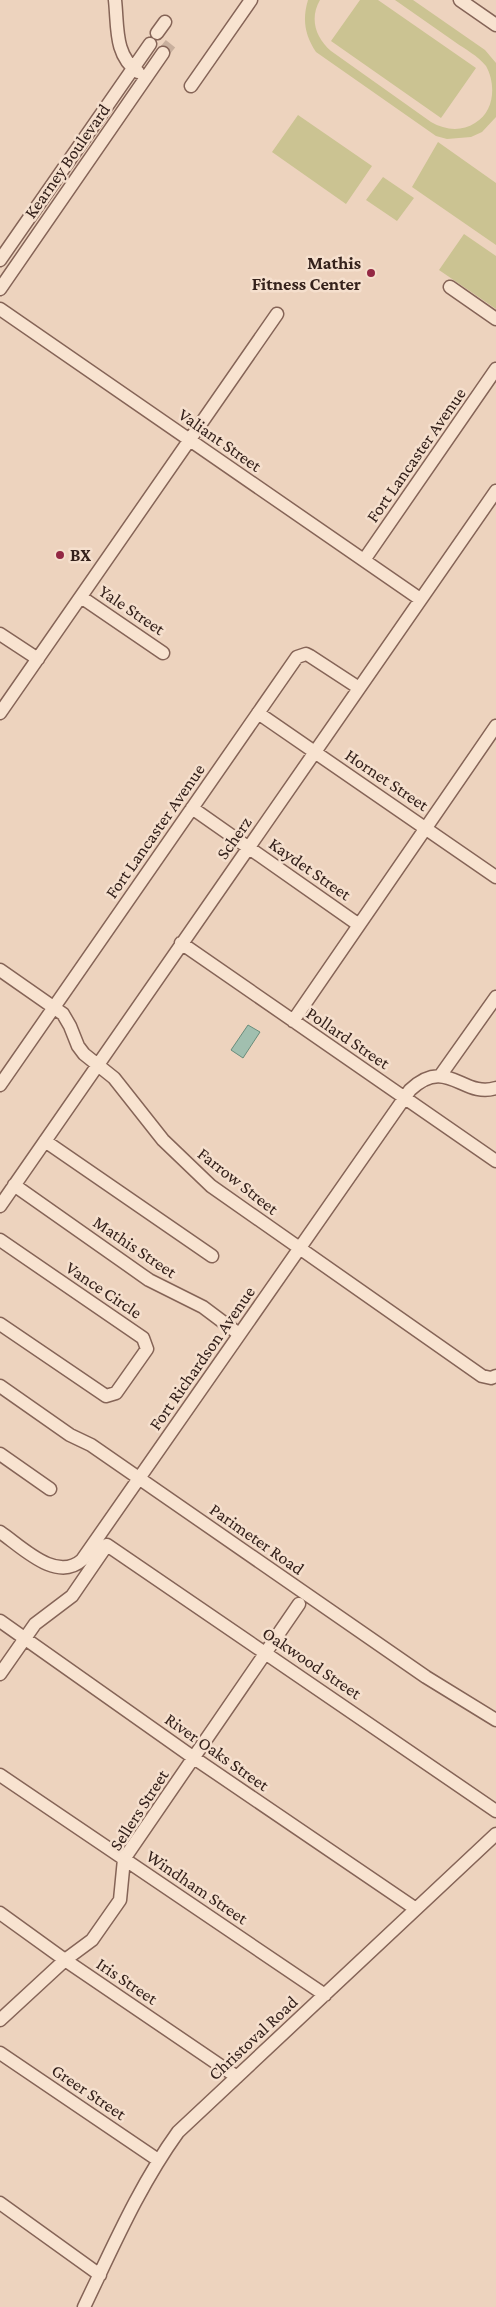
<svg xmlns="http://www.w3.org/2000/svg" width="496" height="2307" viewBox="0 0 496 2307" font-family="'Crimson Pro',serif">
<style>
.green{fill:#cbc392}
.water{fill:#a1bfaf;stroke:#698c7b}
.lines{fill:none;stroke-linecap:round;stroke-linejoin:round}
.minor-tunnel{stroke:#c8af9d;stroke-width:12;stroke-dasharray:12 6;stroke-linecap:butt}
.minor-casing{stroke:#856457;stroke-width:15}
.minor{stroke:#f8e3d0;stroke-width:12}
.poi-dot{fill:#932743;stroke:#f5dfcd;stroke-width:2}
.labels{text-anchor:middle;dominant-baseline:central;stroke-width:5;stroke-linejoin:round;paint-order:stroke}
.street-label{font-size:18px;fill:#34211b;stroke:#f5dfcd}
.poi-label{font-size:18px;font-weight:bold;fill:#34211b;stroke:#f5dfcd;text-anchor:end}
</style>
<rect width="100%" height="100%" fill="#edd3be"/>
<path class="green" d="M 308,0 L 320,0 C 309,19 316,38 331,51 L 431,122 C 445,130 461,132 475,123 C 495,111 496,84 486,66 C 478,56 465,49 455,42 C 435,28 415,14 395,0 L 413,0 L 485,50 L 496,63 L 496,117 L 482,132 L 471,137 L 447,139 L 436,136 L 316,52 C 305,35 302,20 308,0 Z
M 360,0 L 378,0 L 476,68 L 441,118 L 331,41 Z
M 298,115 L 372,166 L 346,204 L 272,152 Z
M 438,142 L 496,183 L 496,245 L 412,187 Z
M 383,177 L 414,198 L 397,221 L 366,200 Z
M 464,234 L 496,256 L 496,309 L 439,270 Z"/>
<path class="water" d="M 248,1025 L 260,1032 L 243,1058 L 231,1050 Z"/>
<g class="lines">
<path class="minor-tunnel" d="M 163,53 L 171,43"/>
<defs>
<path id="minor" d="M 115,0 C 118,27 114,55 138,72
M 460,0 L 496,25
M 157,33 L 165,22
M 191,86 L 251,0
M 0,260 L 150,44
M 450,287 L 496,319
M 0,289 L 163,53
M 0,309 L 420,599
M 364,560 L 496,369
M 81,597 L 163,653
M 0,634 L 38,659
M 0,713 L 277,314
M 258,713 L 496,877
M 192,808 L 359,925
M 181,943 L 496,1161
M 0,970 L 63,1014 L 70,1026 L 78,1046 L 84,1054 L 114,1078 L 163,1140 L 211,1186 L 482,1376 L 491,1378 L 496,1376
M 293,1021 L 496,726
M 440,1076 L 496,997
M 0,1085 L 297,657 L 306,654 L 310,656 L 359,688
M 45,1141 L 212,1256
M 14,1185 L 149,1280 L 203,1307 L 239,1334
M 0,1206 L 496,491
M 0,1240 L 143,1338 L 147,1349 L 116,1393 L 106,1396 L 0,1324
M 0,1386 L 70,1435 L 91,1445 L 426,1677 L 496,1720
M 0,1454 L 50,1489
M 0,1532 C 21,1546 56,1583 82,1560 L 410,1090 C 447,1055 463,1099 496,1088
M 0,1621 L 194,1758 L 416,1909
M 0,1674 L 35,1624 L 72,1596 L 107,1545 L 496,1811
M 0,1775 L 325,1995
M 0,1913 L 65,1960 L 237,2077
M 0,2020 L 65,1960 L 92,1940 L 120,1900 L 124,1859 L 299,1604
M 0,2053 L 158,2160
M 0,2203 L 100,2275
M 84,2307 C 113,2247 139,2186 178,2132 L 496,1834"/>
</defs>
<use href="#minor" class="minor-casing"/>
<use href="#minor" class="minor"/>
</g>
<g class="poi-dot">
<circle cx="371" cy="273" r="5"/>
<circle cx="60" cy="555" r="5"/>
</g>
<g class="labels">
<g class="street-label">
<text transform="translate(67 161) rotate(-55)">Kearney Boulevard</text>
<text transform="translate(220 440) rotate(35)">Valiant Street</text>
<text transform="translate(416 455) rotate(-55)">Fort Lancaster Avenue</text>
<text transform="translate(132 610) rotate(34)">Yale Street</text>
<text transform="translate(387 780) rotate(34)">Hornet Street</text>
<text transform="translate(155 831) rotate(-55)">Fort Lancaster Avenue</text>
<text transform="translate(234 838) rotate(-55)">Scherz</text>
<text transform="translate(310 869) rotate(35)">Kaydet Street</text>
<text transform="translate(348 1038) rotate(34)">Pollard Street</text>
<text transform="translate(238 1181) rotate(38)">Farrow Street</text>
<text transform="translate(135 1247) rotate(34)">Mathis Street</text>
<text transform="translate(104 1290) rotate(34)">Vance Circle</text>
<text transform="translate(202 1358) rotate(-55)">Fort Richardson Avenue</text>
<text transform="translate(257 1539) rotate(35)">Parimeter Road</text>
<text transform="translate(312 1663) rotate(34)">Oakwood Street</text>
<text transform="translate(217 1752) rotate(35)">River Oaks Street</text>
<text transform="translate(139 1810) rotate(-57)">Sellers Street</text>
<text transform="translate(197 1887) rotate(34)">Windham Street</text>
<text transform="translate(127 1981) rotate(34)">Iris Street</text>
<text transform="translate(253 2038) rotate(-43)">Christoval Road</text>
<text transform="translate(89 2092) rotate(34)">Greer Street</text>
</g>
<g class="poi-label">
<text x="361" y="263">Mathis<tspan x="361" dy="21">Fitness Center</tspan></text>
<text x="70" y="555" text-anchor="start">BX</text>
</g>
</g>
</svg>
